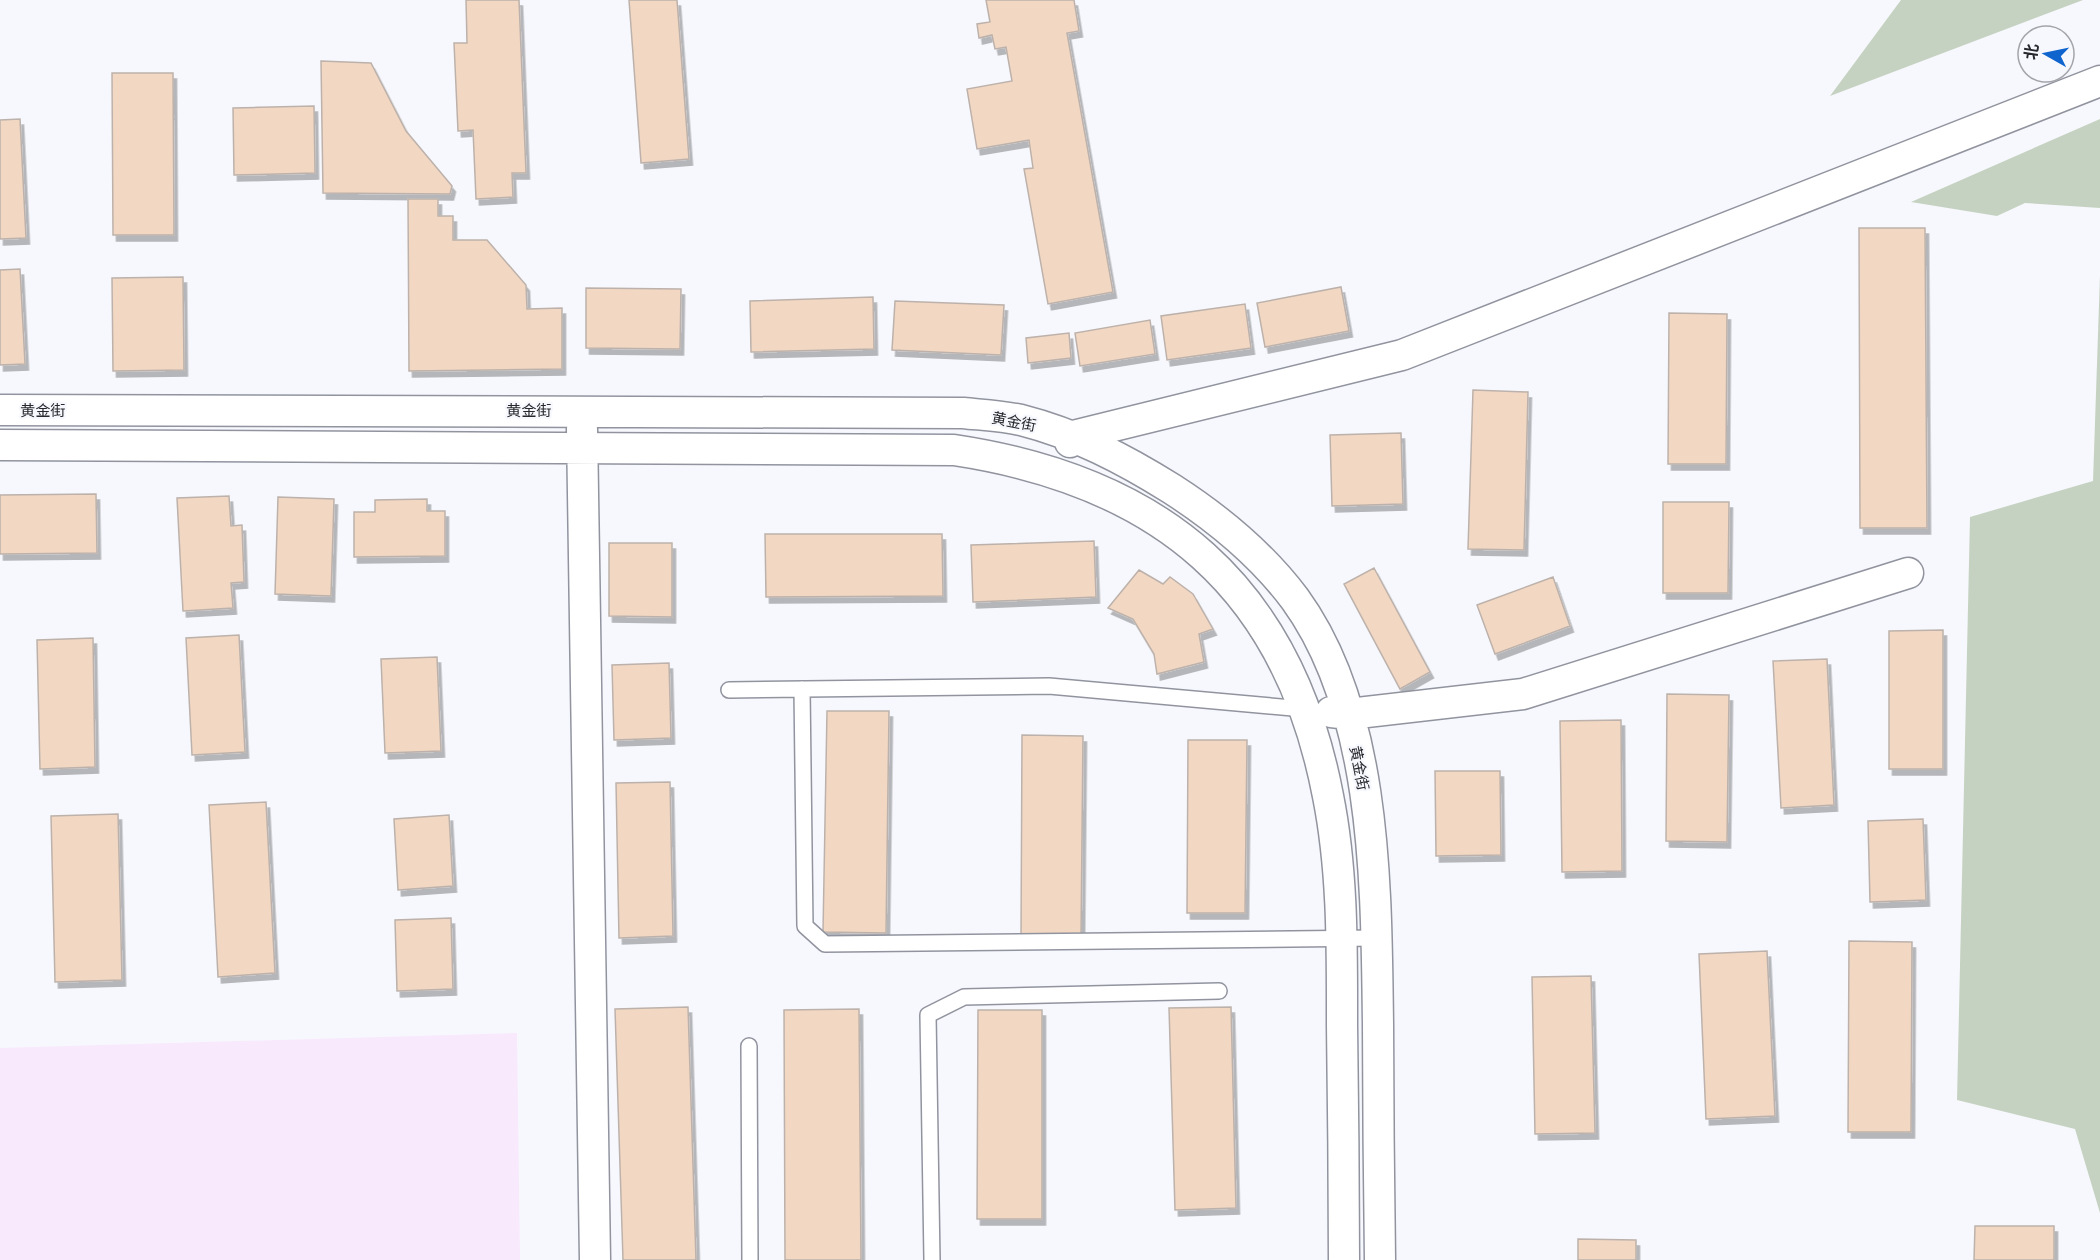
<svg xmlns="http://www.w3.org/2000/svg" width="2100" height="1260" viewBox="0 0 2100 1260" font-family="Barlow,'Noto Sans SC',sans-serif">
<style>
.industrial{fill:#f8e9fc}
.green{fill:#c6d2c1}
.building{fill:#f2d7c3;stroke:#bdb2ab;stroke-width:1.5;filter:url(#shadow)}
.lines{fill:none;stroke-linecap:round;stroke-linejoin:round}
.lane-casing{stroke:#91949f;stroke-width:18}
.street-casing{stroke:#91949f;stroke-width:33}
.lane{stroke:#fff;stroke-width:15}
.street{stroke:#fff;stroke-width:30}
.labels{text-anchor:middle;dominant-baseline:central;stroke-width:4.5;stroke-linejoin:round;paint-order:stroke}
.street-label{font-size:15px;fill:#27282d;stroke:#f7f8fd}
</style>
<defs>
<filter id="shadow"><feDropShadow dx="3.5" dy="6" stdDeviation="0" flood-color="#0004"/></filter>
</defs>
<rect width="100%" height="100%" fill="#f7f8fd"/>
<path class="industrial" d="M 517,1033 L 520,1260 L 0,1260 L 0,1048 Z"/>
<path class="green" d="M 1901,0 L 2083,0 L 1830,96 Z
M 2100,119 L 2100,208 L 2025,203 L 1997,216 L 1911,202 Z
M 2100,275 L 2100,1213 L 2075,1129 L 1957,1100 L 1970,517 L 2093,481 Z"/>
<path class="building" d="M 466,0 L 519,0 L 526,173 L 512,173 L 513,197 L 476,199 L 473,130 L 458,131 L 454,43 L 467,43 Z
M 629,0 L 677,0 L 689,159 L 641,163 Z
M 986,0 L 1074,0 L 1079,31 L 1067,33 L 1113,292 L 1048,304 L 1024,169 L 1033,168 L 1029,140 L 977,149 L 967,89 L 1012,81 L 1006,47 L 995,49 L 992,35 L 979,38 L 977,24 L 990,22 Z
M 321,61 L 371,63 L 406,131 L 452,186 L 450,194 L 323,193 Z
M 112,73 L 173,73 L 174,235 L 113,235 Z
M 314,106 L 315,173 L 234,175 L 233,108 Z
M 20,119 L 26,238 L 0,239 L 0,120 Z
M 408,199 L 438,199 L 438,216 L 453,216 L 453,240 L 487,240 L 526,285 L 527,309 L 562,308 L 562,369 L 409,371 Z
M 1859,228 L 1925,228 L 1927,528 L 1860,528 Z
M 20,269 L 25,364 L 0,365 L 0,270 Z
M 183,277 L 184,370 L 113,371 L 112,278 Z
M 1341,287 L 1349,331 L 1265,347 L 1257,303 Z
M 586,288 L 681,289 L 680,349 L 586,348 Z
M 873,297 L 874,349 L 751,352 L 750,301 Z
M 895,301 L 1004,305 L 1001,355 L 892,350 Z
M 1245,304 L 1251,348 L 1167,360 L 1161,316 Z
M 1669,313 L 1727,314 L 1726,464 L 1668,464 Z
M 1150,320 L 1155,354 L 1080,366 L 1075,333 Z
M 1069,333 L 1071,358 L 1028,363 L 1026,338 Z
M 1473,390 L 1528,392 L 1524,550 L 1468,549 Z
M 1401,433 L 1403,504 L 1332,506 L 1330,435 Z
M 96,494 L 97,553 L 0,554 L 0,495 Z
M 229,496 L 231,526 L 242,525 L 244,582 L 231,583 L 233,608 L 183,611 L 177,498 Z
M 278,497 L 334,499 L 331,596 L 275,594 Z
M 427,499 L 427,511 L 445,511 L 445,556 L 354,557 L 354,512 L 375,512 L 375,500 Z
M 1663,502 L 1729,502 L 1728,593 L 1663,593 Z
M 765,534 L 942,534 L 943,596 L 766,597 Z
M 1094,541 L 1096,597 L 973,602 L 971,545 Z
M 609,543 L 672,543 L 672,617 L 609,616 Z
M 1374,568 L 1430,672 L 1400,689 L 1344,584 Z
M 1139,570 L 1163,584 L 1170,577 L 1193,594 L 1213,629 L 1199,634 L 1204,662 L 1157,674 L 1154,654 L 1133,619 L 1108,608 Z
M 1553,577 L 1570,626 L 1495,654 L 1477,605 Z
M 1943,630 L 1943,769 L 1889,769 L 1889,631 Z
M 239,635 L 245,752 L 192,755 L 186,638 Z
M 93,638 L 95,767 L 40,769 L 37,640 Z
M 437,657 L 441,751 L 385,753 L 381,659 Z
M 1827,659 L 1834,805 L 1781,808 L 1773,661 Z
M 669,663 L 671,738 L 614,740 L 612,665 Z
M 1667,694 L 1729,695 L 1727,842 L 1666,841 Z
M 827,711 L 889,711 L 886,933 L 823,932 Z
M 1621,720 L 1622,871 L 1562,872 L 1560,721 Z
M 1022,735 L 1083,736 L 1081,938 L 1021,937 Z
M 1188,740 L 1247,740 L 1245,913 L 1187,913 Z
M 1435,771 L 1500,771 L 1501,855 L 1436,856 Z
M 670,782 L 673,936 L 619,938 L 616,783 Z
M 266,802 L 275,973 L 218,977 L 209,805 Z
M 118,814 L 122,980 L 55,982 L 51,816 Z
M 449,815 L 453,886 L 398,890 L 394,819 Z
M 1923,819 L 1926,900 L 1870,902 L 1868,821 Z
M 451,918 L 453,989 L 397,991 L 395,920 Z
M 1849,941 L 1912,942 L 1911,1132 L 1848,1132 Z
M 1767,951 L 1775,1116 L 1706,1119 L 1699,954 Z
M 1591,976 L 1595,1133 L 1535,1134 L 1532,977 Z
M 688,1007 L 696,1260 L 623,1260 L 615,1009 Z
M 1231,1007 L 1236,1208 L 1175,1210 L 1169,1008 Z
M 859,1009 L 861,1260 L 785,1260 L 784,1010 Z
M 978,1010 L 1042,1010 L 1042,1219 L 977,1219 Z
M 1975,1226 L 2054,1226 L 2054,1260 L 1974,1260 Z
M 1578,1239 L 1636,1240 L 1636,1260 L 1578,1260 Z"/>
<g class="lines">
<defs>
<path id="lane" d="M 802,689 L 805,926 L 825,944 L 1377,938
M 729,690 L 1049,686 L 1304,709
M 749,1046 L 750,1260
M 932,1260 L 928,1015 L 964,997 L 1219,991"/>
<path id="street" d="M 0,410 L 963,413 C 982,415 1002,416 1021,420 C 1076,434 1124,459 1172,489 C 1217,518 1262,555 1295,599 C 1378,713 1376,889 1378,1024 C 1378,1103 1379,1181 1380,1260
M 582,429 L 595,1260
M 1070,442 L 1073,436 L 1402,355 L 2100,81
M 0,445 L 954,450 C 1160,481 1288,586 1328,796 C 1343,871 1342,949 1342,1025 C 1343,1103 1344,1182 1344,1260
M 1331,712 L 1349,714 L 1523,694 L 1908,573"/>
</defs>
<use href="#lane" class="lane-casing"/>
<use href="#street" class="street-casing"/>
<use href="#lane" class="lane"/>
<use href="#street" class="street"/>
</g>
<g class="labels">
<g class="street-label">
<text x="43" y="410">黄金街</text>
<text x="529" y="410">黄金街</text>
<text transform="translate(1014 421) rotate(11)">黄金街</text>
<text transform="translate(1360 768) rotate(79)">黄金街</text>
</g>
</g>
<g transform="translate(2046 54) rotate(279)"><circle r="28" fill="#f7f8fd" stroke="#a4a5aa" stroke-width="1.5"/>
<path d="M0-4.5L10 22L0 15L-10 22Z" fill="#0f64cd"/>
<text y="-9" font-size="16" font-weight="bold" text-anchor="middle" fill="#27282d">北</text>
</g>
</svg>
